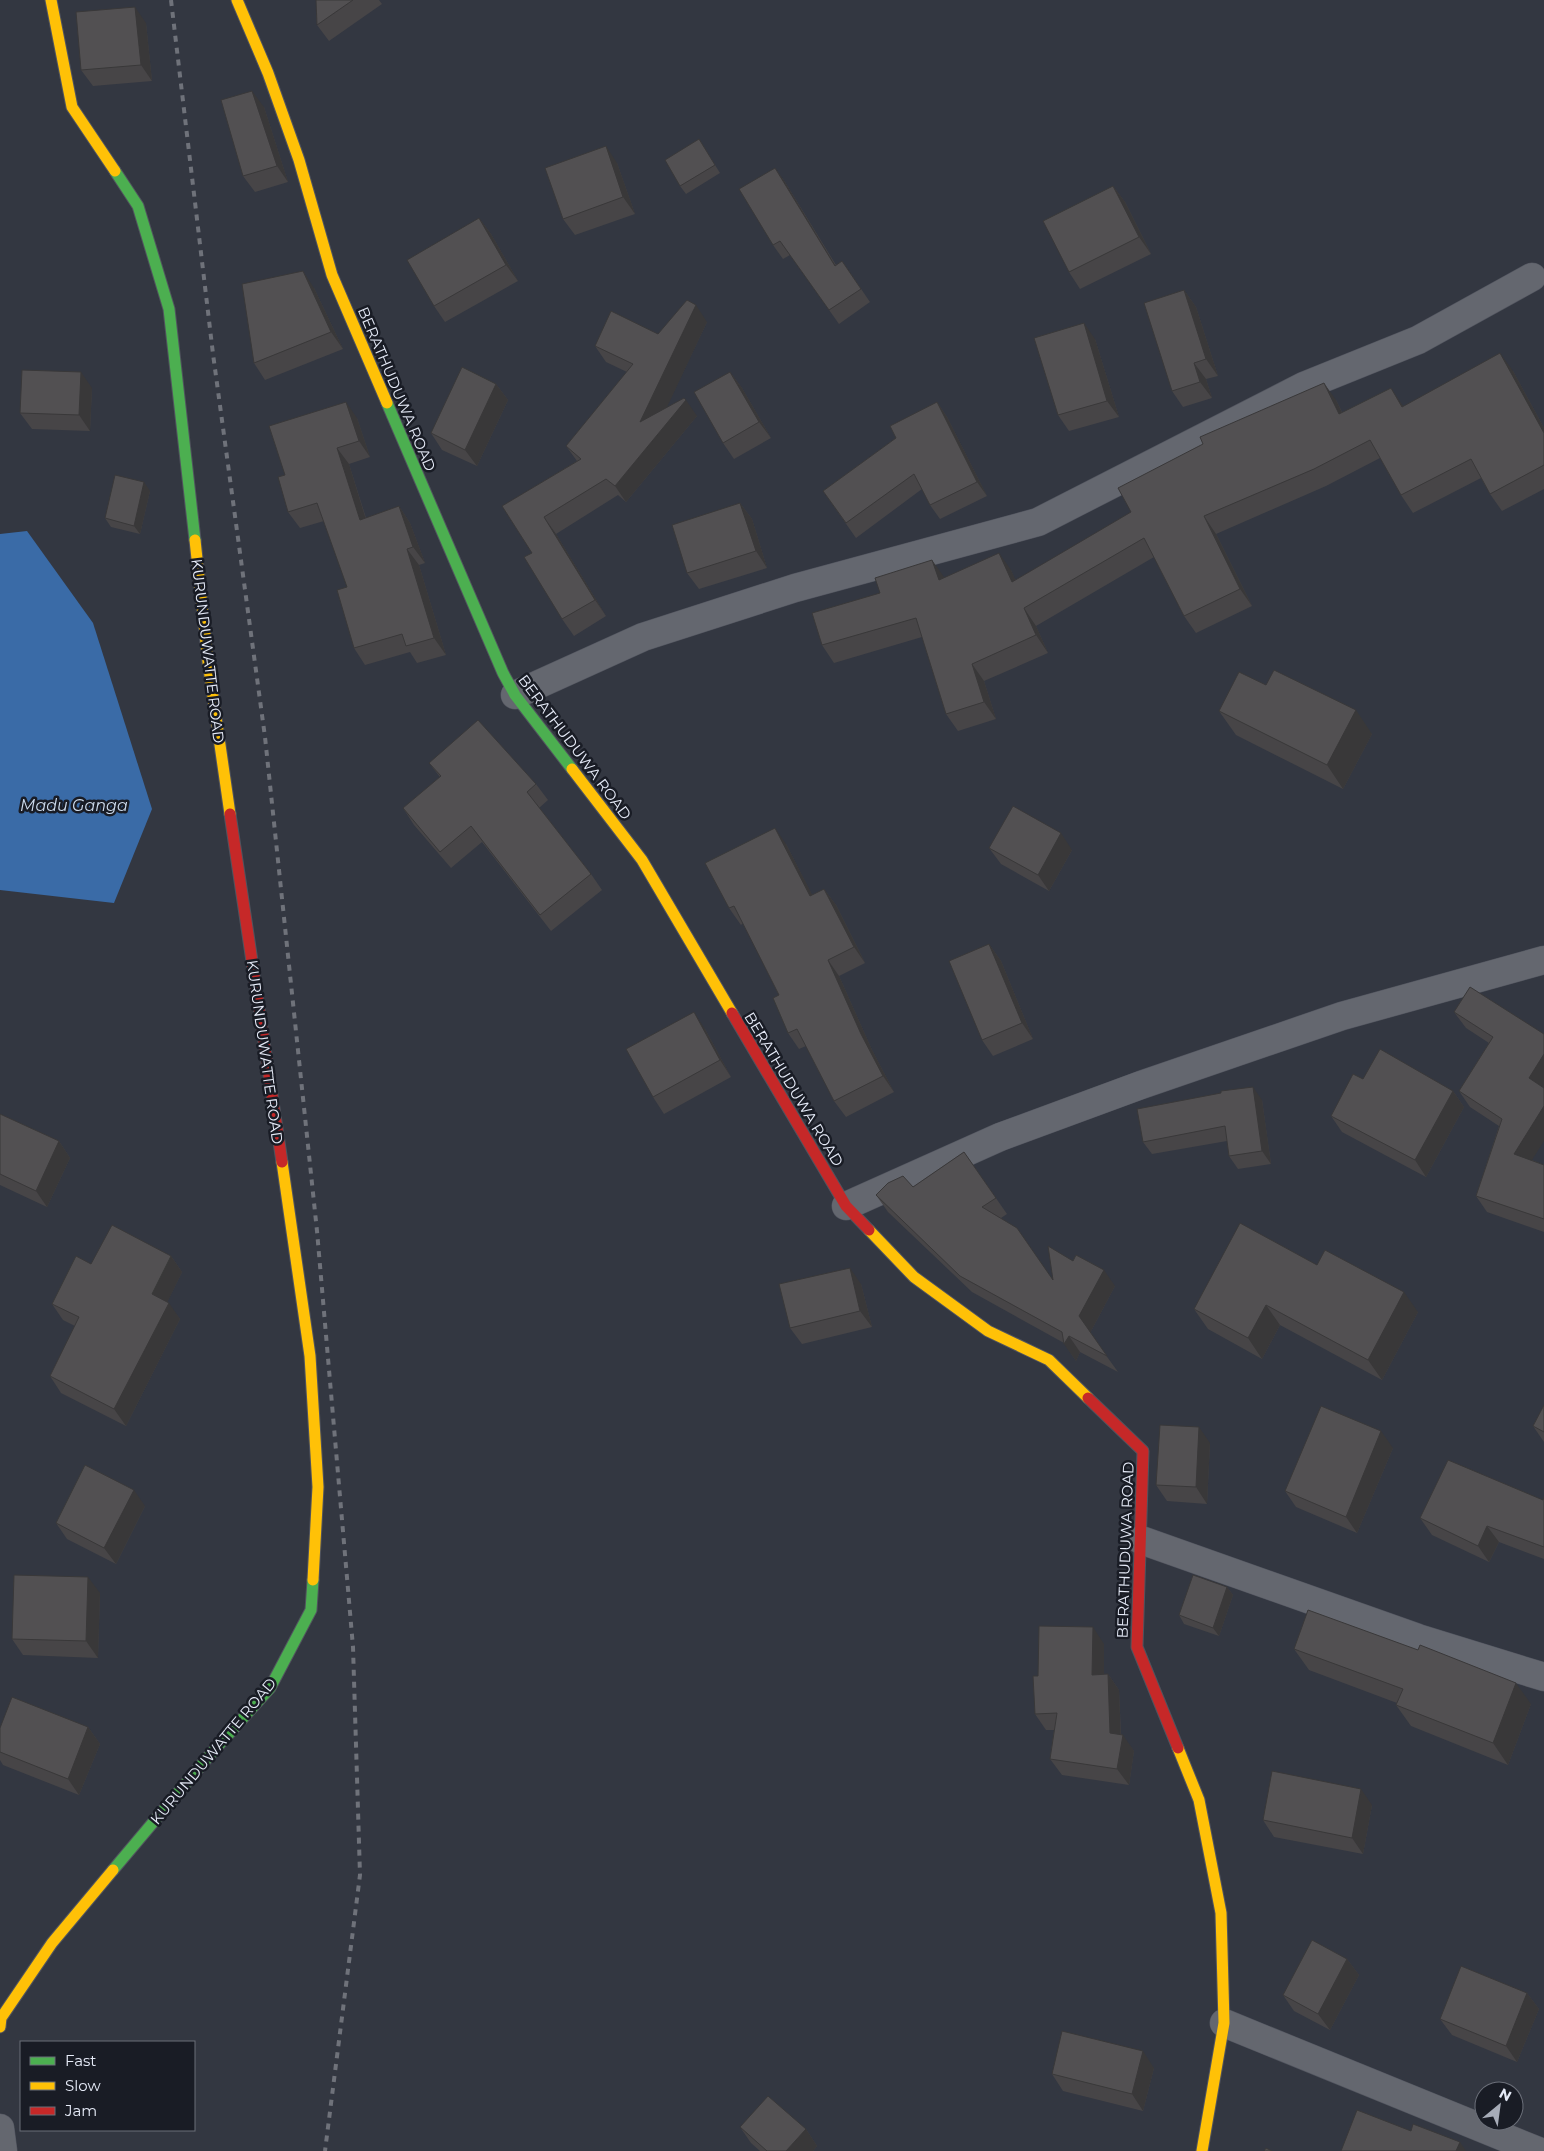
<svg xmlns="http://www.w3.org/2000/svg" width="1544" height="2151" viewBox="0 0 1544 2151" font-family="Montserrat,sans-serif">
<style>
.water{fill:#3a6ba7}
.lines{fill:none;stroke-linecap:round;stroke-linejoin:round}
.street-casing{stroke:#51545e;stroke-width:29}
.fast-casing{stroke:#51545e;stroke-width:13}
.slow-casing{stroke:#51545e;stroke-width:13}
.jam-casing{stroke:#51545e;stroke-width:13}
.street{stroke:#64676f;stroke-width:28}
.fast{stroke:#4caf50;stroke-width:11}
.slow{stroke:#ffc107;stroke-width:11}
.jam{stroke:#c62828;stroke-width:11}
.rail{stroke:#6f727a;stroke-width:4;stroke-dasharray:6 6;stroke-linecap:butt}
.wall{fill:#474547}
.shaded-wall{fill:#393839}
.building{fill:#525052;stroke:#393839}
.labels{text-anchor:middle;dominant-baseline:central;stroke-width:5;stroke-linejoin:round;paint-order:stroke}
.street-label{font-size:15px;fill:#e6ebf8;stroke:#191c25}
.water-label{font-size:16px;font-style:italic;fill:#cfddef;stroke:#191c25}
</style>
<rect width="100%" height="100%" fill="#333741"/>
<path class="water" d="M 27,531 L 93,623 L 152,809 L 114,903 L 0,890 L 0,534 Z"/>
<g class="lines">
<defs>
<path id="street" d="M 515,695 L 643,637 L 795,588 L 1038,522 L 1304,386 L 1418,340 L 1532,277
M 846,1206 L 1000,1137 L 1141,1085 L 1342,1016 L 1544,960
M 1141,1540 L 1418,1638 L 1544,1677
M 1224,2023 L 1538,2151
M 0,2128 L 3,2151"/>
<path id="fast" d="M 115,171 L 138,206 L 169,309 L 195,540
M 387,403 L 503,673 L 515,695 L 572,769
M 113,1870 L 209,1756 L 270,1688 L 311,1610 L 313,1580"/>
<path id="slow" d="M 51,0 L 72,107 L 115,171
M 237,0 L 268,73 L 299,160 L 332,275 L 387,403
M 195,540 L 208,662 L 230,814
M 572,769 L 642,860 L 732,1013
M 282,1162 L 310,1356 L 318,1487 L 313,1580
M 869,1230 L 914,1277 L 988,1331 L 1049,1360 L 1088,1398
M 1178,1748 L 1199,1800 L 1221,1913 L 1224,2023 L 1202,2151
M 0,2027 L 1,2018 L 52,1943 L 113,1870"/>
<path id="jam" d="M 230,814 L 282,1162
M 732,1013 L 846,1206 L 869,1230
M 1088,1398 L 1143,1451 L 1137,1647 L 1178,1748"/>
</defs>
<use href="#street" class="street-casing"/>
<use href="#fast" class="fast-casing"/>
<use href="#slow" class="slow-casing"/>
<use href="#jam" class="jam-casing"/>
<use href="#street" class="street"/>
<use href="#fast" class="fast"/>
<use href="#slow" class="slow"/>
<use href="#jam" class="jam"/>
<path class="rail" d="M 171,0 L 213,354 L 265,737 L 317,1231 L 353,1647 L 360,1875 L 325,2151"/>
</g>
<path class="wall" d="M 316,0 L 379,0 L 382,4 L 329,41 L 317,25 Z
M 146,23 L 152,81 L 93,86 L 81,70 Z
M 264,107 L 288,182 L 255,192 L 243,176 Z
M 699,139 L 720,173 L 686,194 L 680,186 Z
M 617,163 L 635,214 L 575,235 L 563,219 Z
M 775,168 L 785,182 L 836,265 L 842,261 L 870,302 L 839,324 L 790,255 L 783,259 L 773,245 Z
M 1113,186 L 1125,202 L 1151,254 L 1080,289 L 1069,272 Z
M 479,218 L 491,234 L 518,281 L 445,322 L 434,306 Z
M 314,288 L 343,349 L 265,380 L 254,363 Z
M 1184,290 L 1196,307 L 1218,376 L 1206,379 L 1212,398 L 1183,407 L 1172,391 Z
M 707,322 L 666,408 L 697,416 L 626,502 L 618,495 L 556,534 L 606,616 L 574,636 L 562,619 L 532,553 L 502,506 L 577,461 L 566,446 L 627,372 L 606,362 L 595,346 L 658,334 Z
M 1095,339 L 1119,417 L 1069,431 L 1058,415 Z
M 1513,371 L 1544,428 L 1544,489 L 1502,511 L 1490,494 L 1481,478 L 1413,513 L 1401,495 L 1380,458 L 1326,486 L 1216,534 L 1252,606 L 1196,633 L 1184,616 L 1154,557 L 1036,626 L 1048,653 L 984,681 L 996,719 L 958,731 L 946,714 L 922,637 L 834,663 L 822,645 L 944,578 L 1011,570 L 1015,580 L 1336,400 L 1342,412 L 1403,406 Z
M 730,372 L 742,388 L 771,438 L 734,459 L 723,443 Z
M 496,384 L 508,400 L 477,466 L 442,450 L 431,433 Z
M 92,388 L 90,431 L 32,429 L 20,413 Z
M 937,402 L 947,417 L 987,496 L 940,519 L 930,505 L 922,489 L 856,538 L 823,491 L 896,438 Z
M 357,418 L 370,457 L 349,464 L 366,518 L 399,506 L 410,523 L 425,563 L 419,565 L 446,655 L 417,663 L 410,652 L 365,665 L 354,648 L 347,587 L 324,521 L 300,528 L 288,512 L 285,475 Z
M 150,491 L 140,534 L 111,527 L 105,518 Z
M 740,503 L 752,519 L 767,568 L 699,589 L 687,573 Z
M 1266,685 L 1372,734 L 1343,789 L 1236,735 L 1219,711 Z
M 429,763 L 536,784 L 548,800 L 539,808 L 591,874 L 602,890 L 551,931 L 482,842 L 451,868 L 414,825 L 403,808 L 440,777 Z
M 786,844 L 812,895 L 824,889 L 836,905 L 865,963 L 839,976 L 872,1050 L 894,1092 L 846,1117 L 834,1101 L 806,1046 L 799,1049 L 788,1033 L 779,995 L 743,923 L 741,925 L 729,908 Z
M 989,848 L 1072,850 L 1049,891 L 1001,864 Z
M 989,944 L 1001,961 L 1033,1039 L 993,1056 L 982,1040 Z
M 1454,1012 L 1544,1034 L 1532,1160 L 1544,1165 L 1544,1232 L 1487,1212 L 1476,1196 L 1499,1126 L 1470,1107 L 1459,1091 L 1489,1043 L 1466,1028 Z
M 705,1029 L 731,1077 L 664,1114 L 653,1097 Z
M 1363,1079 L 1453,1091 L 1464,1107 L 1426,1177 L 1342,1132 L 1331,1116 Z
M 1262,1100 L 1271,1164 L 1238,1169 L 1229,1156 L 1227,1141 L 1152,1154 L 1143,1142 Z
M 0,1114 L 59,1141 L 70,1158 L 47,1207 L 0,1185 Z
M 964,1152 L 1007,1214 L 1001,1218 L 1053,1280 L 1115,1286 L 1090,1333 L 1118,1372 L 1080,1352 L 1076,1361 L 1064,1343 L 972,1292 L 888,1212 L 876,1195 L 913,1187 Z
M 171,1256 L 182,1272 L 167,1302 L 180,1319 L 126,1426 L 61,1393 L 50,1376 L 75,1326 L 63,1320 L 52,1304 L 91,1264 Z
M 1317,1265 L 1418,1312 L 1382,1380 L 1280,1325 L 1262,1359 L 1208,1329 L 1194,1309 Z
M 861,1284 L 872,1327 L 802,1344 L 790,1328 Z
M 1544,1405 L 1544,1442 L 1533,1426 Z
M 1210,1443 L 1207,1504 L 1167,1501 L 1156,1485 Z
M 1393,1448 L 1357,1533 L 1296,1507 L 1285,1491 Z
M 1544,1497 L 1544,1559 L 1499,1542 L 1489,1562 L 1432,1535 L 1420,1518 L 1543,1500 Z
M 145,1506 L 116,1564 L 67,1539 L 56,1523 Z
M 1227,1587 L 1233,1595 L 1219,1636 L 1184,1624 L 1179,1615 Z
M 100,1593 L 98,1658 L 23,1655 L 12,1639 Z
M 1104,1644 L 1104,1674 L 1108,1674 L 1119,1690 L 1121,1734 L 1134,1751 L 1129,1785 L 1062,1775 L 1050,1759 L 1054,1730 L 1046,1730 L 1035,1714 L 1038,1676 Z
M 1294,1649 L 1531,1704 L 1508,1765 L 1411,1726 L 1396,1705 L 1397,1703 L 1309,1670 Z
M 88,1727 L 100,1744 L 79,1795 L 3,1765 L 0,1760 L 0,1728 Z
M 1372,1805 L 1363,1854 L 1274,1837 L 1263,1820 Z
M 1347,1959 L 1359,1975 L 1330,2030 L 1294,2011 L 1283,1995 Z
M 1527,1993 L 1539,2009 L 1517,2062 L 1452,2035 L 1440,2019 Z
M 1154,2068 L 1143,2111 L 1063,2091 L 1052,2074 Z
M 740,2127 L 806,2129 L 817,2146 L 813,2151 L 760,2151 L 751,2143 Z"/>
<path class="shaded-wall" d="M 135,7 L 146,23 L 152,81 L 141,65 Z
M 252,91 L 264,107 L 288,182 L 277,166 Z
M 606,146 L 617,163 L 635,214 L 623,197 Z
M 775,168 L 785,182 L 844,280 L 835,266 Z
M 1113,186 L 1125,202 L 1151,254 L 1139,237 Z
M 479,218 L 491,234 L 518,281 L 506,265 Z
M 303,271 L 314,288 L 343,349 L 331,332 Z
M 1184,290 L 1196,307 L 1218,376 L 1206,359 Z
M 696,305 L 707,322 L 652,439 L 640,422 Z
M 1084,323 L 1095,339 L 1119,417 L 1107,401 Z
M 1500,353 L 1513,371 L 1544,428 L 1544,433 Z
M 1194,363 L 1206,379 L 1212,398 L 1200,382 Z
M 81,372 L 92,388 L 90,431 L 79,415 Z
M 730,372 L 742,388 L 771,438 L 759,422 Z
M 1324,383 L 1336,400 L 1351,431 L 1339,414 Z
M 496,384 L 508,400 L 477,466 L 465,450 Z
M 1391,388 L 1403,406 L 1402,407 Z
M 686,400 L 697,416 L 626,502 L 615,486 Z
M 346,402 L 357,418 L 370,457 L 359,441 Z
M 937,402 L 947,417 L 987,496 L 977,482 Z
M 337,448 L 349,464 L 371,536 L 360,520 Z
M 144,482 L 150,491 L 140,534 L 134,526 Z
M 740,503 L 752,519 L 767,568 L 756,551 Z
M 399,506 L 410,523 L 425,563 L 413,547 Z
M 1204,516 L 1216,534 L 1252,606 L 1240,589 Z
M 544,517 L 556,534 L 606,616 L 595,600 Z
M 407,549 L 419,565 L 446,655 L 434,638 Z
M 999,553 L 1011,570 L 1024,599 L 1012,582 Z
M 932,560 L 944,577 L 951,598 L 939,580 Z
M 1024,608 L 1036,626 L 1048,653 L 1036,635 Z
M 972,664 L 984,681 L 996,719 L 984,702 Z
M 1356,710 L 1372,734 L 1343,789 L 1327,765 Z
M 775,828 L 786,844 L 821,912 L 810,896 Z
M 1061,833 L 1072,850 L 1049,891 L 1038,875 Z
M 824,889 L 836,905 L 865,963 L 854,947 Z
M 989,944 L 1001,961 L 1033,1039 L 1022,1023 Z
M 828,960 L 839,976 L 872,1050 L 894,1092 L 883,1076 L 861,1034 Z
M 694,1012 L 705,1029 L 731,1077 L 720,1060 Z
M 1544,1054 L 1544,1088 L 1529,1078 Z
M 1253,1087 L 1262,1100 L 1271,1164 L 1262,1151 Z
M 1453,1091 L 1464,1107 L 1426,1177 L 1415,1160 Z
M 1544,1106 L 1544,1141 L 1525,1171 L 1514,1154 Z
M 59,1141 L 70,1158 L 47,1207 L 36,1191 Z
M 171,1256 L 182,1272 L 163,1311 L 152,1294 Z
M 850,1268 L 861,1284 L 872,1327 L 860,1311 Z
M 1104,1270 L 1115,1286 L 1090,1333 L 1079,1316 Z
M 1404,1292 L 1418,1312 L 1382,1380 L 1368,1360 Z
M 169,1303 L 180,1319 L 126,1426 L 114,1409 Z
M 1266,1305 L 1280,1325 L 1262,1359 L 1248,1338 Z
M 1069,1336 L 1080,1352 L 1076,1361 L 1064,1344 Z
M 1199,1427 L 1210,1443 L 1207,1504 L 1196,1487 Z
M 1381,1431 L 1393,1448 L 1357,1533 L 1346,1517 Z
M 134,1490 L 145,1506 L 116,1564 L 104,1548 Z
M 1487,1526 L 1499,1542 L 1489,1562 L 1478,1546 Z
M 88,1577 L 100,1593 L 98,1658 L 86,1641 Z
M 1227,1587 L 1233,1595 L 1219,1636 L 1213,1628 Z
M 1093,1627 L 1104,1644 L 1104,1691 L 1092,1675 Z
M 1108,1674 L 1119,1690 L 1121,1742 L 1123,1735 L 1134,1751 L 1129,1785 L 1117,1769 L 1110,1733 Z
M 1516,1683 L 1531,1704 L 1508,1765 L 1493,1743 Z
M 88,1727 L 100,1744 L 79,1795 L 68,1779 Z
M 1361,1789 L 1372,1805 L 1363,1854 L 1352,1838 Z
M 1347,1959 L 1359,1975 L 1330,2030 L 1318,2014 Z
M 1527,1993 L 1539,2009 L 1517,2062 L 1506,2046 Z
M 1143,2051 L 1154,2068 L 1143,2111 L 1132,2094 Z
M 806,2129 L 817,2146 L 813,2151 L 786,2151 Z
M 1460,2142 L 1466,2151 L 1456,2151 Z"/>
<path class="building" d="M 316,0 L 353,0 L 317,25 Z
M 135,7 L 141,65 L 81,70 L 76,12 Z
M 252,91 L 277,166 L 243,176 L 221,100 Z
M 699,139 L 715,165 L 680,186 L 665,160 Z
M 606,146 L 623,197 L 563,219 L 545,168 Z
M 775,168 L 835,266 L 842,261 L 861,289 L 829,310 L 780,241 L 773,245 L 739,189 Z
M 1113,186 L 1139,237 L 1069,272 L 1043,221 Z
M 479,218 L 506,265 L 434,306 L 407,260 Z
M 303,271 L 331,332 L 254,363 L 242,284 Z
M 1184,290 L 1206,359 L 1194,363 L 1200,382 L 1172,391 L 1144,303 Z
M 687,300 L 696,305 L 640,422 L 684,398 L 686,400 L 615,486 L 606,479 L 544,517 L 595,600 L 562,619 L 524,557 L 532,553 L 502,506 L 581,459 L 566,446 L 633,364 L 595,346 L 611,311 L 658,334 Z
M 1084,323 L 1107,401 L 1058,415 L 1034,338 Z
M 1500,353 L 1544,433 L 1544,465 L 1490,494 L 1471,459 L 1401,495 L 1370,440 L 1314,469 L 1204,516 L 1240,589 L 1184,616 L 1144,538 L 1024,608 L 1036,635 L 972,664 L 984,702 L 946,714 L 916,618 L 822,645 L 812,613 L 880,593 L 875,578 L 932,560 L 939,580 L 999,553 L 1012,582 L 1131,512 L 1118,488 L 1203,444 L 1200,437 L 1324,383 L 1339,414 L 1391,388 L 1402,407 Z
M 462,367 L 496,384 L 465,450 L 431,433 Z
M 22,370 L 81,372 L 79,415 L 20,413 Z
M 730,372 L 759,422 L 723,443 L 694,392 Z
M 346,402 L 359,441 L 337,448 L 360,520 L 399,506 L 413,547 L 407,549 L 434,638 L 406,646 L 402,634 L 354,648 L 337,590 L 347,587 L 317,503 L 288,512 L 278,477 L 285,475 L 269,426 Z
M 937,402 L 977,482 L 930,505 L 914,474 L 846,523 L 823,491 L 896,438 L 890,426 Z
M 115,475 L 144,482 L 134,526 L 105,518 Z
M 740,503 L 756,551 L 687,573 L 672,525 Z
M 1274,670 L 1356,710 L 1327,765 L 1219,711 L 1239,672 L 1266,685 Z
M 478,720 L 536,784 L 527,792 L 591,874 L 540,915 L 471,826 L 440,852 L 403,808 L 441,776 L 429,763 Z
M 1013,806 L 1061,833 L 1038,875 L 989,848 Z
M 775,828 L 810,896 L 824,889 L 854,947 L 828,960 L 861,1034 L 883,1076 L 834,1101 L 797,1029 L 788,1033 L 773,998 L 779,995 L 734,906 L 729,908 L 705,863 Z
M 989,944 L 1022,1023 L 982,1040 L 949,961 Z
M 1470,987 L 1544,1034 L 1544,1054 L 1529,1078 L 1544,1088 L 1544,1106 L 1514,1154 L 1544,1165 L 1544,1219 L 1476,1196 L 1502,1119 L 1459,1091 L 1493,1037 L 1454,1012 Z
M 694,1012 L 720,1060 L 653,1097 L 626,1049 Z
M 1380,1049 L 1453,1091 L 1415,1160 L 1331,1116 L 1353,1074 L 1363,1079 Z
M 1253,1087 L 1262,1151 L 1229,1156 L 1225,1126 L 1143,1142 L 1137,1109 L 1221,1093 L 1221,1091 Z
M 0,1114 L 59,1141 L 36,1191 L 0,1174 Z
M 964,1152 L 996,1198 L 982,1207 L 1017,1228 L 1053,1280 L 1048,1246 L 1073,1261 L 1076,1255 L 1104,1270 L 1079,1316 L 1107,1356 L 1069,1336 L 1064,1344 L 1062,1332 L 960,1276 L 876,1195 L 888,1183 L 903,1176 L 913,1187 Z
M 1240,1223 L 1317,1265 L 1325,1250 L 1404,1292 L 1368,1360 L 1266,1305 L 1248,1338 L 1194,1309 Z
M 112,1225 L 171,1256 L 152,1294 L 169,1303 L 114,1409 L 50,1376 L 79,1317 L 52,1304 L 76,1256 L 91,1264 Z
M 850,1268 L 860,1311 L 790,1328 L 779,1284 Z
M 1544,1405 L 1544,1432 L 1533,1426 Z
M 1321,1406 L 1381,1431 L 1346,1517 L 1285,1491 Z
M 1160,1425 L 1199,1427 L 1196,1487 L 1156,1485 Z
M 1448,1460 L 1543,1500 L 1544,1497 L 1544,1547 L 1487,1526 L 1478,1546 L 1420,1518 Z
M 85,1465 L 134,1490 L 104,1548 L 56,1523 Z
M 14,1575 L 88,1577 L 86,1641 L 12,1639 Z
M 1193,1575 L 1227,1587 L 1213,1628 L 1179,1615 Z
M 1308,1610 L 1418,1650 L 1420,1645 L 1516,1683 L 1493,1743 L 1396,1705 L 1403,1689 L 1294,1649 Z
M 1039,1626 L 1093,1627 L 1092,1675 L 1108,1674 L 1110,1733 L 1123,1735 L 1117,1769 L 1050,1759 L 1057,1713 L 1035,1714 L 1033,1676 L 1038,1676 Z
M 12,1697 L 88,1727 L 68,1779 L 0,1752 L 0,1728 Z
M 1272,1771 L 1361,1789 L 1352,1838 L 1263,1820 Z
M 1312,1940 L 1347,1959 L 1318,2014 L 1283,1995 Z
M 1461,1966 L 1527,1993 L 1506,2046 L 1440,2019 Z
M 1062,2031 L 1143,2051 L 1132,2094 L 1052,2074 Z
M 768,2096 L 806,2129 L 786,2151 L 767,2151 L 740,2127 Z
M 1357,2110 L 1411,2131 L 1413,2124 L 1460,2142 L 1456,2151 L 1341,2151 Z
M 1266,2148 L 1272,2151 L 1264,2151 Z"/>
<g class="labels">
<g class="street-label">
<text transform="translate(397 389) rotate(67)">BERATHUDUWA ROAD</text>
<text transform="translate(208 651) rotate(83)">KURUNDUWATTE ROAD</text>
<text transform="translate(575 747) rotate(53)">BERATHUDUWA ROAD</text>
<text transform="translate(265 1052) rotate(82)">KURUNDUWATTE ROAD</text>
<text transform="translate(794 1089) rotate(59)">BERATHUDUWA ROAD</text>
<text transform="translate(1125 1550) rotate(-88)">BERATHUDUWA ROAD</text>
<text transform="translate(213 1751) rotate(-50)">KURUNDUWATTE ROAD</text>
</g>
<g class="water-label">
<text x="74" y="805">Madu Ganga</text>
</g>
</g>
<rect x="20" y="2041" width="175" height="90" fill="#191c25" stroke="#6b6f79"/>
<rect x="30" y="2057" width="25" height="8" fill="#4caf50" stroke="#6b6f79"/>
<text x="65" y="2066" font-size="15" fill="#e6ebf8">Fast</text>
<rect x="30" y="2082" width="25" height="8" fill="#ffc107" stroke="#6b6f79"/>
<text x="65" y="2091" font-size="15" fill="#e6ebf8">Slow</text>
<rect x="30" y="2107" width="25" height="8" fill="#c62828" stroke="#6b6f79"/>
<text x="65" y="2116" font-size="15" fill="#e6ebf8">Jam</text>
<g transform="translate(1499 2106) rotate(29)"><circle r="24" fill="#191c25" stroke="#6b6f79"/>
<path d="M0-4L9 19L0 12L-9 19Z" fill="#a7acb8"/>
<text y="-8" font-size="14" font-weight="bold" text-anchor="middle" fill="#e6ebf8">N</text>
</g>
</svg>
